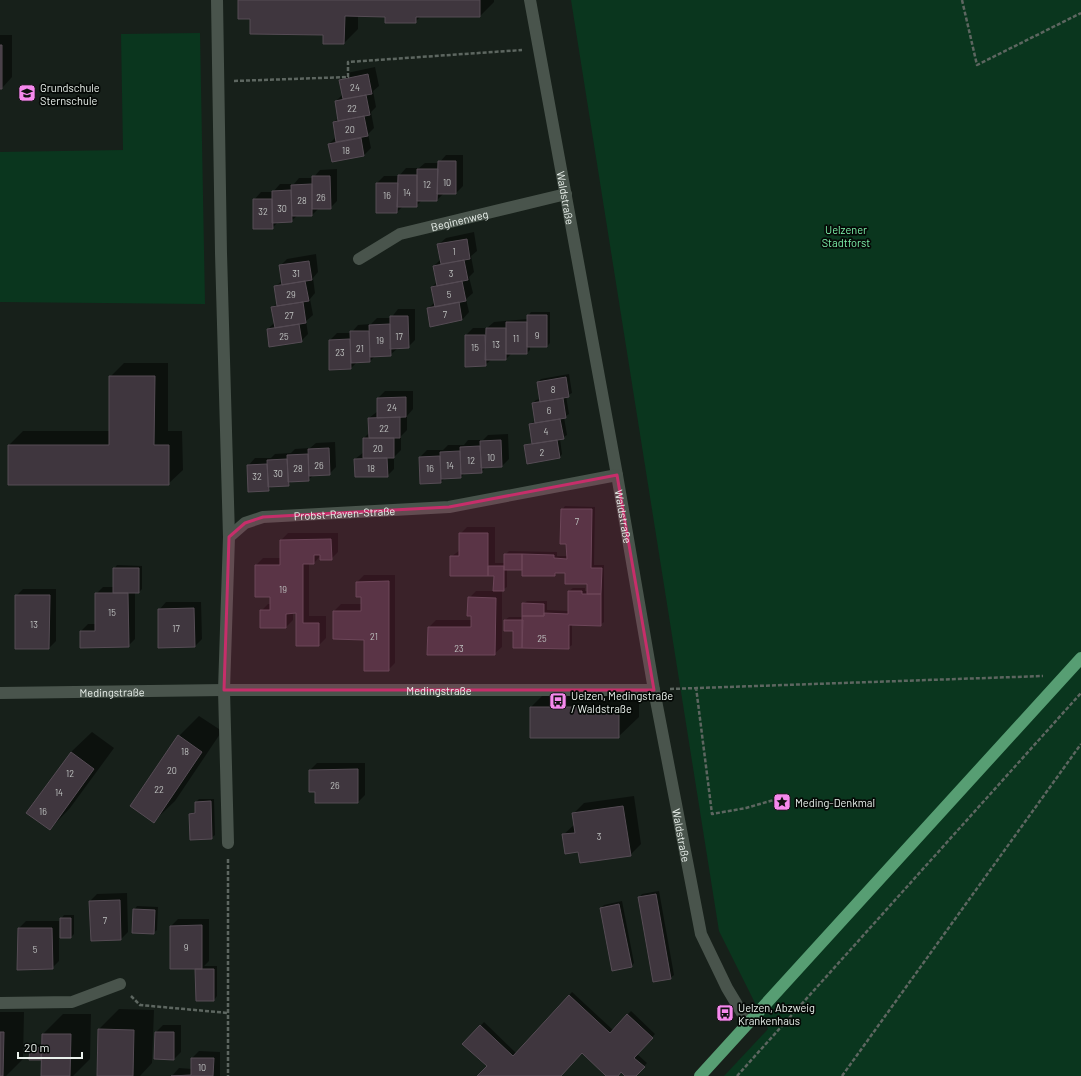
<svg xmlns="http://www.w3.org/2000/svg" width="1081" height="1076" viewBox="0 0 1081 1076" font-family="Barlow,sans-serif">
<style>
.green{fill:#0a361e}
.shadow{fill:#0007}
.building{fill:#3f363e;stroke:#564c55}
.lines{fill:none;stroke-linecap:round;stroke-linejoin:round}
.path{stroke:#5d6660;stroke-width:2.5;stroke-dasharray:4 2;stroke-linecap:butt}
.minor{stroke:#49544c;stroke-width:12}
.major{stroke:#579e73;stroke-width:12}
.marked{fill:#c62e6a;fill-opacity:0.2;stroke:#c62e6a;stroke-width:3;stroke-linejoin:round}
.labels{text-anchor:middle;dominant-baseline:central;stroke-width:3.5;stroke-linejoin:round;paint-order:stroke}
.number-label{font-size:9px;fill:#bfc2c0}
.poi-label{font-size:11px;fill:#eaf1ec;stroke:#050906;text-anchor:start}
.street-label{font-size:11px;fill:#eaf1ec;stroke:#050906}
.park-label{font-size:11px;fill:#7ff3ac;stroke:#050906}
</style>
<rect width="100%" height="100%" fill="#17201a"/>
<path class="green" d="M 571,0 L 1081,0 L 1081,1076 L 724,1076 L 768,1029 L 719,931 Z
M 200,33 L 205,304 L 0,302 L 0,152 L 123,150 L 121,34 Z"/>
<path class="shadow" d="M 239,0 L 494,0 L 494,2 L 480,16 L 421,16 L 415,22 L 386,16 L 358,15 L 358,29 L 344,43 L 324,34 L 251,18 Z
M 0,35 L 12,35 L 12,77 L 2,88 L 0,88 Z
M 375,67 L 379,86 L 373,91 L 376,107 L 371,112 L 374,128 L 368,134 L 371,148 L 364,155 L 329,144 L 336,137 L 334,122 L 339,117 L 336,101 L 343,94 L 340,80 L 347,73 Z
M 446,155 L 463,155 L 463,186 L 456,193 L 444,193 L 437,200 L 422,200 L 416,206 L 403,206 L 397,212 L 377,183 L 384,176 L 399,176 L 406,168 L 419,168 L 425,163 L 439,163 Z
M 337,169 L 337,201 L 330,208 L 319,208 L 312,215 L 298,215 L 291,221 L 279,221 L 272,228 L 254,200 L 261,192 L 273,192 L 280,184 L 294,184 L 299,178 L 313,178 L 320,170 Z
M 474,232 L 477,251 L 471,256 L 474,272 L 469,277 L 473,293 L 466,299 L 469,312 L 462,320 L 431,325 L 428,309 L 435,302 L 432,287 L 437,282 L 434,266 L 441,259 L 438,245 L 446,238 Z
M 316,254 L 318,272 L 313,278 L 315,293 L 310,299 L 313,315 L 306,321 L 308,334 L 301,341 L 268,329 L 275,322 L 272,308 L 278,302 L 275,287 L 283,280 L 280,266 L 287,259 Z
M 398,309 L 415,309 L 415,340 L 408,347 L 398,348 L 390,355 L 376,355 L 370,361 L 357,362 L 351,368 L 330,340 L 337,333 L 351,333 L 358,325 L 371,324 L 377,318 L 391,318 Z
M 531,312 L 550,312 L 550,343 L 547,346 L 530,346 L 530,350 L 527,353 L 512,353 L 506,359 L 492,359 L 485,365 L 466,335 L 473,328 L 487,328 L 494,322 L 528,319 L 528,316 Z
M 124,363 L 168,363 L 168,431 L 182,431 L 183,470 L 168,484 L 9,445 L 23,431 L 110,431 L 110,377 Z
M 569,374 L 572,393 L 566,396 L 569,414 L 564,417 L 567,435 L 560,439 L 562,454 L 559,458 L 525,446 L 533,442 L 530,424 L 536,420 L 533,403 L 536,400 L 541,399 L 538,382 L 541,379 Z
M 385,391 L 413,391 L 413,409 L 407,416 L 407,430 L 401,436 L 401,450 L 394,457 L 394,469 L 387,476 L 355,459 L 364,452 L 364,438 L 370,432 L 369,418 L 378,411 L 378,398 Z
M 508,434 L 509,459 L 502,466 L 486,467 L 481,472 L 465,473 L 461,477 L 445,478 L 441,482 L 420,457 L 427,450 L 443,450 L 448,445 L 464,445 L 468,440 L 483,440 L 488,435 Z
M 335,442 L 336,467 L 329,474 L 314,475 L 308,480 L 292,481 L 288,485 L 272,486 L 268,490 L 248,466 L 255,458 L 271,458 L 275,454 L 291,453 L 295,449 L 310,448 L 316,443 Z
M 565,506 L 595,507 L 594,565 L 604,565 L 604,622 L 600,625 L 572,624 L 572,645 L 568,648 L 514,630 L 505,620 L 509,617 L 524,617 L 523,604 L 527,601 L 547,601 L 547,610 L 569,611 L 569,591 L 573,588 L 585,588 L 585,591 L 588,591 L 588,583 L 566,572 L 558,572 L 554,575 L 523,569 L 507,569 L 507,587 L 502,590 L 502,647 L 494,654 L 429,627 L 436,620 L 472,620 L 469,598 L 476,591 L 494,591 L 495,575 L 451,557 L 460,550 L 460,534 L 467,527 L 495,527 L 495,563 L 505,563 L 505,555 L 509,551 L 557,552 L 557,556 L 568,556 L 562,510 Z
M 288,533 L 338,533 L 338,552 L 331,559 L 321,555 L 314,563 L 309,563 L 309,616 L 326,616 L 326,638 L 319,645 L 297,645 L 297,612 L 293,612 L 293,620 L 286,627 L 261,611 L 268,604 L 271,604 L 271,596 L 256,565 L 263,558 L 281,558 L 281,540 Z
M 117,565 L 142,566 L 142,589 L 139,592 L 135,592 L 135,639 L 128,646 L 81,631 L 88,624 L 96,624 L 96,594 L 103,587 L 114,587 L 114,569 Z
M 364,575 L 395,575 L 395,663 L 388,670 L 365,638 L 334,611 L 341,604 L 362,604 L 362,596 L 357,596 L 357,582 Z
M 23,589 L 56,589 L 56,641 L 49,648 L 16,648 L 16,596 Z
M 166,602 L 201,602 L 202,639 L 195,646 L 159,610 Z
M 551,687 L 639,687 L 639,717 L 618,737 L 531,707 Z
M 199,716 L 222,731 L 175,801 L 154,821 L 179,736 Z
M 92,732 L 114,748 L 70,808 L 50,829 L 71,752 Z
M 317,763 L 365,763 L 365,795 L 358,802 L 316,802 L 316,791 L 310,770 Z
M 634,796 L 641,844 L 630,855 L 579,850 L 563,835 L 575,824 L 573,814 L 584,803 Z
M 199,799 L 214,799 L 215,835 L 211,838 L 190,814 L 196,811 L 196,802 Z
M 659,891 L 674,975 L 670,978 L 639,898 L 642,894 Z
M 127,893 L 128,932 L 121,939 L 90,901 L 97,894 Z
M 622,901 L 634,963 L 631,966 L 601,908 L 604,905 Z
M 137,906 L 158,907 L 157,930 L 153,933 L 134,910 Z
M 64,915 L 74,915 L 74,934 L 71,937 L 61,937 L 61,919 Z
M 178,919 L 209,919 L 209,961 L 204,966 L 217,966 L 217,996 L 214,1000 L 196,968 L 171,968 L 171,926 Z
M 26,921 L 59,921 L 59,961 L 52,968 L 19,928 Z
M 572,992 L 613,1030 L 631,1011 L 655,1034 L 637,1054 L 647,1063 L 635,1076 L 627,1076 L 621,1071 L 617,1076 L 608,1076 L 582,1052 L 560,1076 L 479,1076 L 488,1066 L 464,1044 L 484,1022 L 516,1053 Z
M 119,1009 L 154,1010 L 152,1063 L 140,1076 L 98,1076 L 99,1029 Z
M 0,1012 L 24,1012 L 23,1059 L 6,1076 L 0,1076 Z
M 63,1014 L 91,1014 L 90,1059 L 73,1076 L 42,1076 L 42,1059 L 30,1059 L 31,1048 L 34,1044 L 43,1045 L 43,1034 Z
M 163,1025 L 181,1025 L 181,1052 L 174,1059 L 156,1032 Z
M 199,1051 L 220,1052 L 220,1076 L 172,1076 L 179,1068 L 192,1069 L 192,1058 Z"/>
<path class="building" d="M 238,0 L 480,0 L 480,17 L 416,17 L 416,23 L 385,23 L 385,17 L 345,16 L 344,44 L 323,44 L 323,35 L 250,34 L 250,19 L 238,19 Z
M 0,45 L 2,45 L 2,89 L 0,89 Z
M 368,74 L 372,94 L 343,99 L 339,80 Z
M 366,95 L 370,115 L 338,121 L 335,101 Z
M 364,116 L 368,136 L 336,142 L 333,122 Z
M 361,138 L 364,156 L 332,162 L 328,144 Z
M 438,161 L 456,161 L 456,194 L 437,194 Z
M 417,169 L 438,169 L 437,201 L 417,201 Z
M 398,175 L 417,175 L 417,207 L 397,207 Z
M 312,176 L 330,176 L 331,209 L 312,209 Z
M 376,183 L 398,183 L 397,213 L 376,213 Z
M 312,184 L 312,216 L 292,216 L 291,185 Z
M 291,190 L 292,222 L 272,223 L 272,191 Z
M 253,199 L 272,199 L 273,229 L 253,229 Z
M 467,239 L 470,259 L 441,264 L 437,244 Z
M 464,260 L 468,280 L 437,286 L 433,266 Z
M 309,261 L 312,280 L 282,285 L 279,265 Z
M 305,281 L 309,301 L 277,306 L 274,286 Z
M 462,281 L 466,301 L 435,307 L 431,287 Z
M 303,302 L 306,323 L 275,328 L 271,307 Z
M 459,302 L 462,320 L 430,327 L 427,308 Z
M 527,315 L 547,315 L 547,347 L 527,347 Z
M 390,316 L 408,316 L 409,348 L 390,349 Z
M 506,322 L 527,322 L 527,354 L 506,354 Z
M 299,324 L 302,342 L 269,347 L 267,329 Z
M 390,324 L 391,356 L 370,357 L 369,325 Z
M 486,328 L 506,328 L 506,360 L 485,360 Z
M 350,331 L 369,331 L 370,362 L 351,363 Z
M 465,335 L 485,335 L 486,366 L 465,367 Z
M 350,339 L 351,369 L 329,370 L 329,340 Z
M 109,376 L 155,376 L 154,445 L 169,445 L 169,485 L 8,485 L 8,445 L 109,445 Z
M 566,377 L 569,397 L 540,402 L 537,382 Z
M 406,397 L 406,417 L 377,418 L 377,398 Z
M 563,398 L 566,418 L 535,423 L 532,403 Z
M 400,417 L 400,438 L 369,438 L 368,418 Z
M 560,419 L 564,439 L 532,444 L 529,424 Z
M 363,438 L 394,438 L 394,458 L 363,458 Z
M 501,440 L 502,467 L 481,468 L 480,441 Z
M 557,440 L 560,458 L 527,464 L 524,445 Z
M 480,446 L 482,473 L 461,474 L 460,447 Z
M 329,448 L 330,475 L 309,476 L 308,449 Z
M 460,451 L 461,478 L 441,479 L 440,452 Z
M 308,454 L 309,481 L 288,482 L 287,455 Z
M 440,456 L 441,483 L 420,484 L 419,457 Z
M 387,458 L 388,477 L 355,477 L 354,459 Z
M 287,459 L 289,486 L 268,487 L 267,460 Z
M 267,464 L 269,491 L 248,492 L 247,465 Z
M 561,509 L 592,509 L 591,568 L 602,568 L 601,594 L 587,594 L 587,584 L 565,584 L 565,573 L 555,573 L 555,576 L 522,576 L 522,554 L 554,555 L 554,558 L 567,559 L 566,544 L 560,544 Z
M 459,533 L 488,533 L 488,576 L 450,576 L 450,556 L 459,556 Z
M 331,539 L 332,560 L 320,560 L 320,555 L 314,555 L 314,564 L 303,564 L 303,623 L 319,623 L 319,646 L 296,646 L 296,613 L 286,614 L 286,628 L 260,628 L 260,610 L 270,610 L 270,597 L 255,597 L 255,565 L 280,565 L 280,540 Z
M 504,554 L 522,554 L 522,570 L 504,570 Z
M 488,566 L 504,566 L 504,591 L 493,591 L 494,576 L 488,576 Z
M 113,568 L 139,568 L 139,593 L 113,593 Z
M 389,581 L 389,671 L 364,671 L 364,640 L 333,639 L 333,611 L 361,611 L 361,597 L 356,597 L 356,582 Z
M 568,591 L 582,591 L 582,594 L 601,594 L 601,626 L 569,625 L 569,649 L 522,648 L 522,616 L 544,616 L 544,613 L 568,614 Z
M 95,593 L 128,593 L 129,647 L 80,648 L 80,631 L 95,631 Z
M 15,595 L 50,595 L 49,649 L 15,649 Z
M 468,597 L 496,598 L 495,655 L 427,655 L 428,627 L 471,627 L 471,616 L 467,616 Z
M 522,603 L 544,604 L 544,616 L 522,616 Z
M 194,608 L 195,647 L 158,648 L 158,609 Z
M 504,620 L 523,620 L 522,648 L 513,648 L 513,631 L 504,631 Z
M 530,707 L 619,707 L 619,738 L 530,738 Z
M 178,735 L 202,752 L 154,823 L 130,806 Z
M 71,752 L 94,769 L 50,830 L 26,813 Z
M 358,769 L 358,803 L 315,803 L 315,792 L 309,792 L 309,770 Z
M 211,801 L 212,839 L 190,840 L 189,814 L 195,813 L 195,802 Z
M 623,806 L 631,856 L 580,863 L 578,852 L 565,854 L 562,834 L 575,833 L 572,813 Z
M 656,894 L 671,979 L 653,982 L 638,897 Z
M 120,900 L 121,940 L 91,941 L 89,901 Z
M 619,904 L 632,967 L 612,971 L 600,908 Z
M 133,909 L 155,910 L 154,934 L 132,933 Z
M 60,918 L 71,918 L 71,938 L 60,938 Z
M 202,925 L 202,969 L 170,969 L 170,926 Z
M 18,928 L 52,928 L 53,969 L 17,970 Z
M 195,969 L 214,969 L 214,1001 L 196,1001 Z
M 569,995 L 610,1033 L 627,1014 L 653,1038 L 634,1058 L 645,1067 L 636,1076 L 625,1076 L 621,1072 L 618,1076 L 606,1076 L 582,1053 L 561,1076 L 477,1076 L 487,1066 L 462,1044 L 480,1025 L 513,1056 Z
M 98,1029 L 134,1030 L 133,1076 L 97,1076 Z
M 0,1032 L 4,1032 L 3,1076 L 0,1076 Z
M 155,1032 L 174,1032 L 174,1060 L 154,1059 Z
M 42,1034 L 71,1034 L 70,1076 L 41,1076 Z
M 30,1047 L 41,1048 L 41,1060 L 29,1060 Z
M 191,1058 L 214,1058 L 213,1076 L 171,1076 L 191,1075 Z"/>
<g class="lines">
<path class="path" d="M 962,0 L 977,65 L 1081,13
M 234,81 L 348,77 L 348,62 L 522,50
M 696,687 L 712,814 L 746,808 L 784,797
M 670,689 L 1043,676
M 228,859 L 228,1076
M 131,996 L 140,1005 L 228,1013
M 737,1076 L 1081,693
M 842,1076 L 1081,744"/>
<g class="minor">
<path d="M 217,0 L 221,253 L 229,537"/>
<path id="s1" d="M 530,0 L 617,475 L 654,690 L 701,934 L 727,988 L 748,1023"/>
<path id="s2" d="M 359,259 L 400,234 L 566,194"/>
<path id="s3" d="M 0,693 L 224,690 L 654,690"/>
<path id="s4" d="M 228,843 L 224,690 L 229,537 L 245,523 L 263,517 L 449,507 L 617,475"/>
<path d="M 0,1003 L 72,1002 L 120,984"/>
</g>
<path class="major" d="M 700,1076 L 1081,658"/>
</g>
<path class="marked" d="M 617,475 L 654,690 L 224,690 L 229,537 L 245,523 L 263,517 L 449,507 Z"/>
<defs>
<symbol id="school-square" viewBox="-11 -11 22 22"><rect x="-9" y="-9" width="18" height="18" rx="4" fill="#f689ed" stroke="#050906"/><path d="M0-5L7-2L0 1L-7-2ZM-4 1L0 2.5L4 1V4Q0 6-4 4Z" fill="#111"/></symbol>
<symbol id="bus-square" viewBox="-11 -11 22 22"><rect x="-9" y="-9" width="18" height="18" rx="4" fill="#f689ed" stroke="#050906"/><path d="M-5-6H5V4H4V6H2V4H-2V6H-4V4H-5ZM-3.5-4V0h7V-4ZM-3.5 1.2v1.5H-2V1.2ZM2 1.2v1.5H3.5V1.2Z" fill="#111"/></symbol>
<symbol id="sight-square" viewBox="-11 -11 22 22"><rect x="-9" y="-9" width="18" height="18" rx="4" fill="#f689ed" stroke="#050906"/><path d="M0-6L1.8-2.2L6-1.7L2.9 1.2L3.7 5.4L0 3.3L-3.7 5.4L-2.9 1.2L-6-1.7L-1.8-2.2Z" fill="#111"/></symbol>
</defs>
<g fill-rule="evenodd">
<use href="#school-square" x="17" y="83" width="20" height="20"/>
<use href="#bus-square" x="548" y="691" width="20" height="20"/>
<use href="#sight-square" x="772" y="792" width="20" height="20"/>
<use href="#bus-square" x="715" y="1003" width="20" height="20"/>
</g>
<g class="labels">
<g class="number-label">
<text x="355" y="87">24</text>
<text x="352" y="108">22</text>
<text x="350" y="129">20</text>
<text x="346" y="150">18</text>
<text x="447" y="182">10</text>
<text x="427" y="184">12</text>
<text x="407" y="192">14</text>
<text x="387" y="195">16</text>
<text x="321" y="197">26</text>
<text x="302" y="200">28</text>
<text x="282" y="208">30</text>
<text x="263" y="211">32</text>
<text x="454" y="251">1</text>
<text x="296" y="273">31</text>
<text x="451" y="273">3</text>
<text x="291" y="294">29</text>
<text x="449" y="294">5</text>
<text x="445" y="314">7</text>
<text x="289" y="315">27</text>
<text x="537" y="335">9</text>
<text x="284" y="336">25</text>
<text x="399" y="336">17</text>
<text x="516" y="338">11</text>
<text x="380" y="340">19</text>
<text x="496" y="344">13</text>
<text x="475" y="347">15</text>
<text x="360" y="348">21</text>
<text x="340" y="352">23</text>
<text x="553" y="389">8</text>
<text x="392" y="407">24</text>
<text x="549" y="410">6</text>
<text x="384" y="428">22</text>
<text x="546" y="431">4</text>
<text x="378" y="448">20</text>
<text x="542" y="452">2</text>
<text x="491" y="457">10</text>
<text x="471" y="460">12</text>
<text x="319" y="465">26</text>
<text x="450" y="465">14</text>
<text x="298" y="468">28</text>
<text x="371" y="468">18</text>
<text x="430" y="468">16</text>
<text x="278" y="473">30</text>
<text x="257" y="476">32</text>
<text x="577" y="521">7</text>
<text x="283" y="589">19</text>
<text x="112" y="612">15</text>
<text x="34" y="624">13</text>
<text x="176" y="628">17</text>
<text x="374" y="636">21</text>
<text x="542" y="638">25</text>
<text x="459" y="648">23</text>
<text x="185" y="751">18</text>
<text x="172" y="770">20</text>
<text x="70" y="773">12</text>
<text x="335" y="785">26</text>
<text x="159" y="789">22</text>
<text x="59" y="792">14</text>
<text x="43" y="811">16</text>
<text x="599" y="836">3</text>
<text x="105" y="920">7</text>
<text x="186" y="947">9</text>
<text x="35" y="949">5</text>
<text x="202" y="1067">10</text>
</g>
<g class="poi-label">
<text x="40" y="87">Grundschule<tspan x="40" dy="13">Sternschule</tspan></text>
<text x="571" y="695">Uelzen, Medingstraße<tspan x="571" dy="13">/ Waldstraße</tspan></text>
<text x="795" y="802">Meding-Denkmal</text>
<text x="738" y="1007">Uelzen, Abzweig<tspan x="738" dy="13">Krankenhaus</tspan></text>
</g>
<g class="street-label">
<text stroke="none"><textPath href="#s1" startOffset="201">Waldstraße</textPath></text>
<text stroke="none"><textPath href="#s2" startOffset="109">Beginenweg</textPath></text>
<text stroke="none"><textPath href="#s4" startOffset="428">Probst-Raven-Straße</textPath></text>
<text stroke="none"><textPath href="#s1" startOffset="525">Waldstraße</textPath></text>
<text stroke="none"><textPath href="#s3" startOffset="439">Medingstraße</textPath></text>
<text stroke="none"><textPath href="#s3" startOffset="112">Medingstraße</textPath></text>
<text stroke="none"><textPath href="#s1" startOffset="849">Waldstraße</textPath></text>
</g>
<g class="park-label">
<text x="846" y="229">Uelzener<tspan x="846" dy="13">Stadtforst</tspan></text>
</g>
</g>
<path d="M18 1052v6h64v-6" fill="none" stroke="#eaf1ec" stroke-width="2"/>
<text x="24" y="1052" font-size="12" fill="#eaf1ec" stroke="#050906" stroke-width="3" paint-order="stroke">20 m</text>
</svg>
